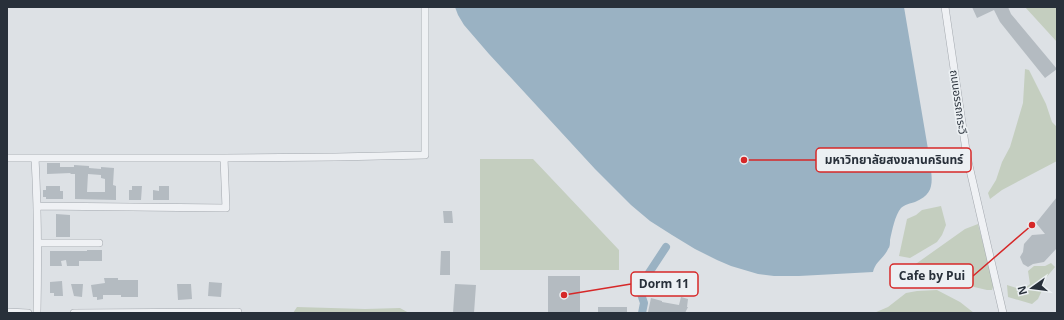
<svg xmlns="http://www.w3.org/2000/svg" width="1064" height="320" viewBox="0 0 1064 320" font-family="'Open Sans','Noto Sans Thai',sans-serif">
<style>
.green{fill:#c4cebf}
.water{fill:#9ab2c3}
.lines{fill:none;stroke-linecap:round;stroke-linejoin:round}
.canal{stroke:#9ab2c3;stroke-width:8}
.building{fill:#b4bbc1;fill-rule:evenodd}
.minor-casing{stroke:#a3a8ae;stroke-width:8}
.minor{stroke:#eff1f4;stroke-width:7}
.labels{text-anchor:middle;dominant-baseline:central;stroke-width:3.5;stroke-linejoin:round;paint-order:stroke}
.street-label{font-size:11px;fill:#28303a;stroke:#ecf0f3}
.leader{fill:none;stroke:#d62828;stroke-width:1.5}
.callout-dot{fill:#d62828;stroke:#ecf0f3;stroke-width:1.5}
.callout{fill:#ecf0f3;stroke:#d62828;stroke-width:1.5}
.callout-label{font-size:12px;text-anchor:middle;font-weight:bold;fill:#28303a}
</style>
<rect width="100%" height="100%" fill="#dde1e5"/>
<path class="green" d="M 1025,7 L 1057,7 L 1057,42 Z
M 1025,69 L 1029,70 L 1046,104 L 1052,122 L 1057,127 L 1057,161 L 1002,190 L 990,199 L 988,193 L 996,180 L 1002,162 L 1010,147 L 1023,103 Z
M 480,159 L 533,159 L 619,250 L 619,270 L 480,270 Z
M 941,206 L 946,225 L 942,235 L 937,242 L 910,258 L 899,256 L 907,219 L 916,215 L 922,210 Z
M 978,224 L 994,285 L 992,290 L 987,290 L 931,277 L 903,273 L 965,229 Z
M 1051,263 L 1055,267 L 1045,279 L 1044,286 L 1038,299 L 1032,304 L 1008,297 L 1007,285 L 1023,290 L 1030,284 L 1028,271 L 1034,266 L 1045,266 Z
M 937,290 L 960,302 L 974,313 L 874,313 L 888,307 L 906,293 L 917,291 Z
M 297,307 L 365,309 L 400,308 L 409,313 L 293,313 Z"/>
<path class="water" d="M 455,7 L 904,7 L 930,161 C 932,180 936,194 915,202 C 911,203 904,205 901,208 C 895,215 892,231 890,240 C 890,243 890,247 888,249 C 884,258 875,262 873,272 L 799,276 L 774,276 L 758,274 L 731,266 L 717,260 L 695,249 L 672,235 L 650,221 L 631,205 L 595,169 L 489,54 L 464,25 L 458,15 Z"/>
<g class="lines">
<path class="canal" d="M 642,313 L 644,303 L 639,288 L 666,247"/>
</g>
<path class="building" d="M 972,7 L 1008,7 L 1011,14 L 1057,69 L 1045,78 L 1000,22 L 994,10 L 977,18 Z
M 47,163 L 60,163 L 60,167 L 74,167 L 74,165 L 89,166 L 89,168 L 101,169 L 101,167 L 114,168 L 113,185 L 116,186 L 116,200 L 75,199 L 75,174 L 70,174 L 71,173 L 47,174 ZM 88,174 L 101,175 L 101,178 L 105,179 L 105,192 L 87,192 Z
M 46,186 L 60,186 L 60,191 L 63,191 L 63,199 L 46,199 L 46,197 L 43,197 L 43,190 L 46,190 Z
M 132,186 L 142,186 L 141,200 L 129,200 L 129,190 L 132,190 Z
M 159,186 L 169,186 L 169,200 L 153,200 L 153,190 L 159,191 Z
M 1057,197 L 1057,248 L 1044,262 L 1033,264 L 1028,267 L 1023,264 L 1020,257 L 1023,252 L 1024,244 L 1032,235 L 1045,234 L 1036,223 Z
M 443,211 L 452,211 L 453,223 L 444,223 Z
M 56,214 L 70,215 L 70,237 L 56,237 Z
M 87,250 L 102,250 L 102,261 L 79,261 L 79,266 L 67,266 L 66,260 L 61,261 L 62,266 L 50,266 L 50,251 L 87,251 Z
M 441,251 L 450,251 L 450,275 L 440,275 Z
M 548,276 L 580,276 L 580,313 L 548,313 Z
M 104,278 L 118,278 L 118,280 L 138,280 L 138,297 L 121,297 L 121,295 L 103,295 L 103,299 L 97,300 L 97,297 L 93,297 L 91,285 L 105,283 Z
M 62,281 L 63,296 L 54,296 L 54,293 L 50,293 L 50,282 Z
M 209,282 L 222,283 L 221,297 L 208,296 Z
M 71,284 L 83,284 L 82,297 L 74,296 Z
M 177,284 L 191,284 L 192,299 L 178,300 Z
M 455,284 L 476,285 L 474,313 L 453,313 Z
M 681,297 L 688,299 L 687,307 L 688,307 L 685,313 L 666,313 L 659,312 L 659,313 L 653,313 L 648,312 L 651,298 L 662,301 L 662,302 L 679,305 Z
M 598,307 L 627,307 L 627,313 L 598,313 Z"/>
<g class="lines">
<defs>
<path id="minor" d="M 945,7 L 967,157 L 1003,313
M 7,158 L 224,158 L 336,157 L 425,155 L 425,7
M 35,158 C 38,210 38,261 37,313
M 37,206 L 226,208 L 224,158
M 38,243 L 99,243
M 7,312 L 28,313
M 74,313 L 238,312"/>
</defs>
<use href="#minor" class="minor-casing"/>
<use href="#minor" class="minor"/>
</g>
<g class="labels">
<g class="street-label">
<text transform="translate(959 102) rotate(82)">ถนนอรรถกระวี</text>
</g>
</g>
<path class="leader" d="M744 160L816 160M1032 225L973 276M564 295L631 284"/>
<g class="callout-dot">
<circle cx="744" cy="160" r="4"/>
<circle cx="1032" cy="225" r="4"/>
<circle cx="564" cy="295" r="4"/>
</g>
<g class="callout">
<rect x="816" y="148" width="155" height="24" rx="4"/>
<rect x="890" y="264" width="83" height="24" rx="4"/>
<rect x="631" y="272" width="67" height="24" rx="4"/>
</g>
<g class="callout-label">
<text x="894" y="164">มหาวิทยาลัยสงขลานครินทร์</text>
<text x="932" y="280">Cafe by Pui</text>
<text x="664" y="288">Dorm 11</text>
</g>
<rect width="1064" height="320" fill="none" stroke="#28303a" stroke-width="16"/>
<g transform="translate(1032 288) rotate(256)" stroke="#ecf0f3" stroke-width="3" paint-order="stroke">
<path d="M0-3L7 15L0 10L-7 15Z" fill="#28303a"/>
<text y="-6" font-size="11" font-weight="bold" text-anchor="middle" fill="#28303a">N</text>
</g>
</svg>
